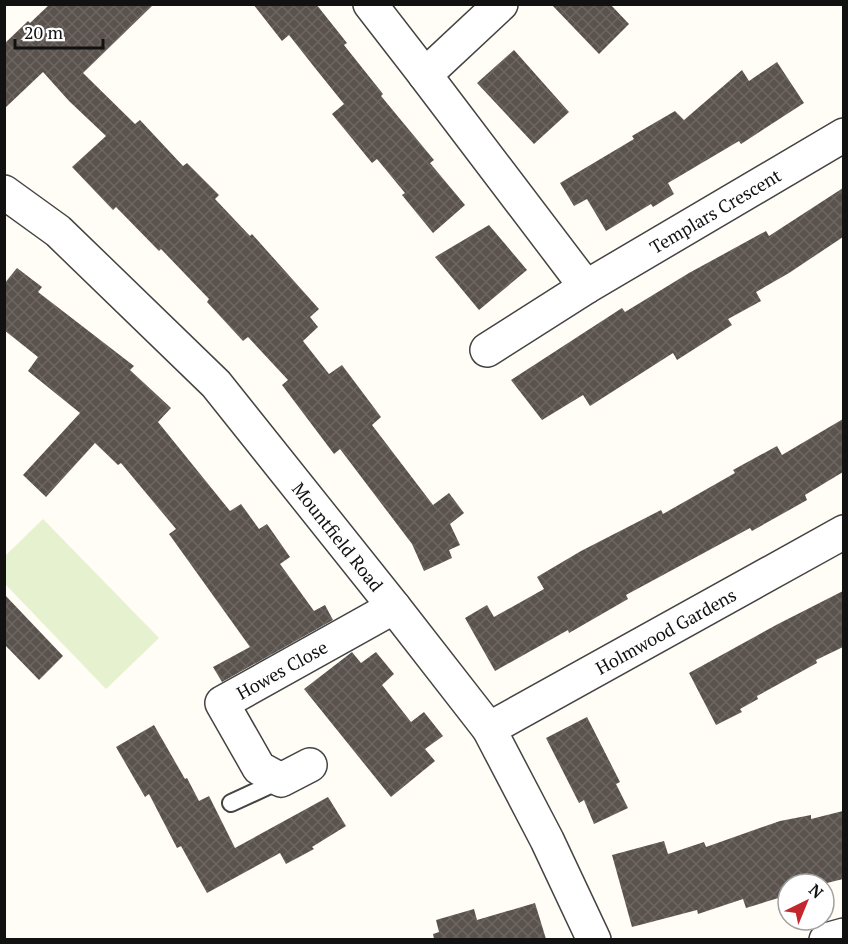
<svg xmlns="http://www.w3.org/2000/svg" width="848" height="944" viewBox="0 0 848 944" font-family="'PT Serif',serif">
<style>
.pitch{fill:#e6f2cf}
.building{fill:url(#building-cross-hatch)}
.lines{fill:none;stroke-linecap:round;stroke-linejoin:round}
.service-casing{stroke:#444;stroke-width:20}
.minor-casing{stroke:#444;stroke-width:36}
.service{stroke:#fff;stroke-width:16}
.minor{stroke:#fff;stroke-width:33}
.labels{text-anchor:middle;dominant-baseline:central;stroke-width:6;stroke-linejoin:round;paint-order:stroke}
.street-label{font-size:18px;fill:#111;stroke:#fff}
</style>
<defs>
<pattern id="building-cross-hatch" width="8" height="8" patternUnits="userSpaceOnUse" patternTransform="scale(1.5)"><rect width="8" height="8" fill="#5a524d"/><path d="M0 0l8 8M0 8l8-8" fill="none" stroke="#6d6662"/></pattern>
</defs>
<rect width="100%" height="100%" fill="#fffdf5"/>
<path class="pitch" d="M 43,519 L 159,638 L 106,689 L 5,584 L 5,556 Z"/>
<path class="building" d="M 50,4 L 154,4 L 83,73 L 135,124 L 140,120 L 183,166 L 187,163 L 219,195 L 215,199 L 250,236 L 252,234 L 319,309 L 310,317 L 318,327 L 303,341 L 329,374 L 342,365 L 381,417 L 372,425 L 433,505 L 449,493 L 464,513 L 450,524 L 460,545 L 449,550 L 452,558 L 424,571 L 412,544 L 340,449 L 334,454 L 282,385 L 288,380 L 248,337 L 243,341 L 207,302 L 209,299 L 161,249 L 159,251 L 116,207 L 113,210 L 72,167 L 106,136 L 69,101 L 43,72 L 4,109 L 4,44 L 28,21 L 30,23 Z
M 253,4 L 316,4 L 347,43 L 344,45 L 383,94 L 381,96 L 434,160 L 430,163 L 465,205 L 433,233 L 402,195 L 405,193 L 377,159 L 372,163 L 332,114 L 344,104 L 315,68 L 289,35 L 282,41 Z
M 551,4 L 610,4 L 629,24 L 599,54 Z
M 514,50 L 569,112 L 534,144 L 477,83 Z
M 777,62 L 804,103 L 741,144 L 739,141 L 668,183 L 674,194 L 653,207 L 651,204 L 606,231 L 587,199 L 574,206 L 560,183 L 634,139 L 632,136 L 675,111 L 684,120 L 742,70 L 749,81 Z
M 843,188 L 843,237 L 789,273 L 756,292 L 761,301 L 728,319 L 732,325 L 677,360 L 673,353 L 590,406 L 583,395 L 542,420 L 511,380 L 622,308 L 625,312 L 689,273 L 766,231 L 769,236 Z
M 489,225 L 527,270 L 479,310 L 435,257 Z
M 17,268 L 42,287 L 38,292 L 134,366 L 130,370 L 171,408 L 158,422 L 230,511 L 241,504 L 259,529 L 267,524 L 290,557 L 280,564 L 314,611 L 325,605 L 333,620 L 222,682 L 213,667 L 250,647 L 169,534 L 176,529 L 121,463 L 118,465 L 95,443 L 46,497 L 23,475 L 80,413 L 28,371 L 38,357 L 4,330 L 4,284 Z
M 843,419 L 843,472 L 805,495 L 807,500 L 752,531 L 750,528 L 626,595 L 628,599 L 569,633 L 568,630 L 495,671 L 465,618 L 487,605 L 494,617 L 544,589 L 537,577 L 581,551 L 661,510 L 663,514 L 735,473 L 733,470 L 777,446 L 782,455 Z
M 843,591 L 843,647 L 816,660 L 817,663 L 757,696 L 758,699 L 740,709 L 742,712 L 716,725 L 689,673 L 778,624 Z
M 4,594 L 63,656 L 39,680 L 4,644 Z
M 352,652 L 361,663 L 376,652 L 394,674 L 382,685 L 411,722 L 424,712 L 443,736 L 425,749 L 435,761 L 391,797 L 304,689 Z
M 587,717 L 620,782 L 616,784 L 628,808 L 594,824 L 584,800 L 579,803 L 546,738 Z
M 154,725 L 185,779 L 187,778 L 199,801 L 209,796 L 235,848 L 328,797 L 346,826 L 312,847 L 314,849 L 286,864 L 280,853 L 207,893 L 181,846 L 177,848 L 149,794 L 145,797 L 116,747 Z
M 843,811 L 843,879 L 827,883 L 827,886 L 824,887 L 824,884 L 788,884 L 788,895 L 746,908 L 743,899 L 698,914 L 697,910 L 632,927 L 612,855 L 664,841 L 668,854 L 704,842 L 706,847 L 780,821 L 811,815 L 811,819 Z
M 535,903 L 546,939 L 434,939 L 433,934 L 439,932 L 436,920 L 474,909 L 477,920 Z"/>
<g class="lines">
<defs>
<path id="service" d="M 231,803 L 281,780"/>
<g id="minor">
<path d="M 370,4 L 425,75"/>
<path id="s1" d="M 4,192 L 58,231 L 216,384 L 394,607 L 489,729 L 547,840 L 594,940"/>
<path id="s2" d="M 586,287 L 844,135"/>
<path d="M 487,350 L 586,287 L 425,75 L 501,4"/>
<path id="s3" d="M 489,729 L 844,532"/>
<path id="s4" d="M 310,765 L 281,780 L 259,768 L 222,703 L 394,607"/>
<path d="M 826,940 L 844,935"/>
</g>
</defs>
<use href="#service" class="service-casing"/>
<use href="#minor" class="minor-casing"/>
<use href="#service" class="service"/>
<use href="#minor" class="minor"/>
</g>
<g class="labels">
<g class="street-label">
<text stroke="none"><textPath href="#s2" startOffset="150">Templars Crescent</textPath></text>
<text stroke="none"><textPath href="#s1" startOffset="482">Mountfield Road</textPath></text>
<text stroke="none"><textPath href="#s3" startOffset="202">Holmwood Gardens</textPath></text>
<text stroke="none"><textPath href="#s4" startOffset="201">Howes Close</textPath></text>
</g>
</g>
<rect width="848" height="944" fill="none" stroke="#111111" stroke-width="12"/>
<g transform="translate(806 902) rotate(43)"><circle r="28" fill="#ffffff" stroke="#a0a0a0" stroke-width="1.5"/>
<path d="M0-4.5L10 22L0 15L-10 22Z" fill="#c4262e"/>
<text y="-9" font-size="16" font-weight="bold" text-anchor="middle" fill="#111111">N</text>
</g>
<path d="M15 39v9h88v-9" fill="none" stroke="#111111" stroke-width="3"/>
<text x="24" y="39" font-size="18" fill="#111111" stroke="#ffffff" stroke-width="4.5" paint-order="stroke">20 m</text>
</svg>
